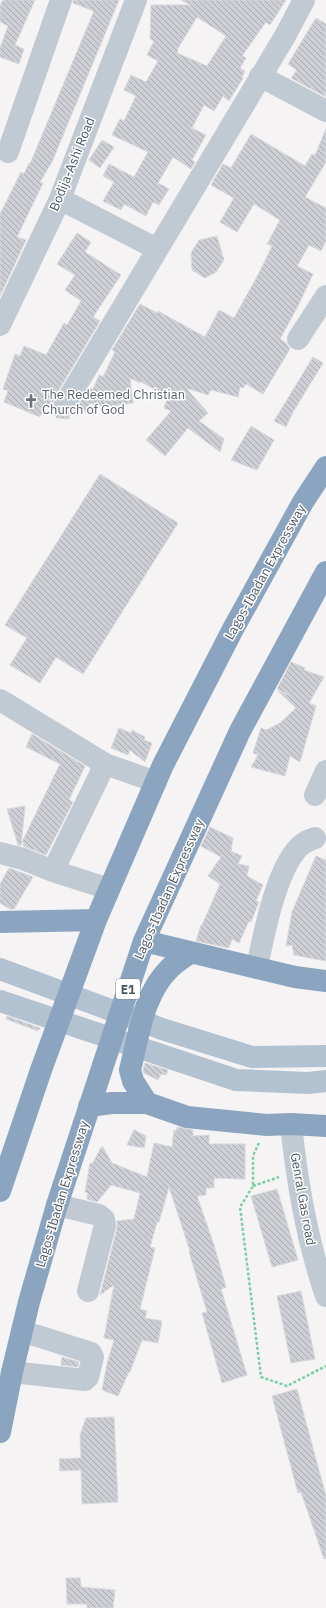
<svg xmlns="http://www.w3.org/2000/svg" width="326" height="1608" viewBox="0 0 326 1608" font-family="'IBM Plex Sans',sans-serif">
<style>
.building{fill:url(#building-back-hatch);stroke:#d7d9de;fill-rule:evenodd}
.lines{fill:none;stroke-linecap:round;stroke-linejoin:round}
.path{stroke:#7ad0a6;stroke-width:2.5;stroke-dasharray:3 2;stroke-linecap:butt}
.minor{stroke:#c1cad2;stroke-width:22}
.major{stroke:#b3c2d1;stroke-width:22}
.highway{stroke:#8ba5c1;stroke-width:22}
.labels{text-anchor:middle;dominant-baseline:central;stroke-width:3;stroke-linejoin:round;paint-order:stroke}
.shield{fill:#fff;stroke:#808990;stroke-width:1}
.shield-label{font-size:12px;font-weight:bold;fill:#4a5661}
.street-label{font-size:13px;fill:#4a5661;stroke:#fff}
.worship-label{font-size:13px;fill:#5b616d;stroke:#fff;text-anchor:start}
</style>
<defs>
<pattern id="building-back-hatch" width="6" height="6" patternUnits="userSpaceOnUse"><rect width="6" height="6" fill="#cdcfd5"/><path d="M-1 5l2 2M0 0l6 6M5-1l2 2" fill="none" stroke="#a8abb0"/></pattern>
</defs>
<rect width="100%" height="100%" fill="#f5f3f3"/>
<path class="building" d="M 3,0 L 35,0 L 15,45 L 24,49 L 19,64 L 0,57 L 0,48 L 8,26 L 0,22 L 0,6 Z
M 73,0 L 119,0 L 52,162 L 40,182 L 43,183 L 17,237 L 26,240 L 0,296 L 0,214 L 21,172 L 24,174 L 29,163 L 30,164 L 94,11 L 73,3 Z
M 181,0 L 286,0 L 270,25 L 266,22 L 242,56 L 246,58 L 240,68 L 245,71 L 242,77 L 243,78 L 229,101 L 223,96 L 214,111 L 204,105 L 192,128 L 206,135 L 192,160 L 195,162 L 191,169 L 173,157 L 158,183 L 169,189 L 159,205 L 153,202 L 146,216 L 124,204 L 121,210 L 103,201 L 114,182 L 103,176 L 109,164 L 134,177 L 148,152 L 112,135 L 120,119 L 124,121 L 136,96 L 124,90 L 131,75 L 146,82 L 158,61 L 147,55 L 154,41 L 150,39 L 151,5 L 191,5 ZM 197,17 L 226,36 L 207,66 L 177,53 L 178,51 L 177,50 Z
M 316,18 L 326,24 L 326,97 L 291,78 L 297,70 L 288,64 Z
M 326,129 L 326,162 L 305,197 L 326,208 L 326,241 L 321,251 L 309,245 L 297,266 L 313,274 L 297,308 L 280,339 L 286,343 L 290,349 L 263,394 L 246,384 L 243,388 L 240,387 L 238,397 L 211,390 L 208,395 L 186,388 L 208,413 L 199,421 L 224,439 L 220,452 L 188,428 L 165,456 L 146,440 L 171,411 L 164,408 L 168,397 L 140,381 L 140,383 L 130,378 L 133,403 L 104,407 L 89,403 L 89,412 L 75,411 L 89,388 L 93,389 L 99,375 L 103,377 L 115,352 L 112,350 L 140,304 L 157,313 L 158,311 L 205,337 L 219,310 L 234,318 L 259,273 L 272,246 L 267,244 L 280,220 L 254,204 L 237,232 L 220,222 L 234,198 L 211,185 L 223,164 L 231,168 L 251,134 L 305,166 L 312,154 L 315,155 Z
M 102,140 L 114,147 L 100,168 L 89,160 Z
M 77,233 L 91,242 L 85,252 L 121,275 L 93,317 L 100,321 L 54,398 L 53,404 L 54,410 L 59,415 L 64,416 L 69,415 L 69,419 L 57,418 L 46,403 L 40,417 L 4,402 L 8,391 L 3,389 L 15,354 L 20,356 L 24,346 L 46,355 L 64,323 L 67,325 L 81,301 L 65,290 L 75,275 L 57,264 Z
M 217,236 L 224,260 L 216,272 L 205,278 L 192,270 L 191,253 L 199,240 Z
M 313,357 L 323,363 L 293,412 L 286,427 L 274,421 Z
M 251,426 L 274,440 L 257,470 L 231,460 Z
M 100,474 L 178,523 L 83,674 L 56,657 L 40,683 L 10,665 L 27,638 L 5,625 Z
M 291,662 L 305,668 L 304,670 L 324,677 L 309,703 L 316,706 L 300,762 L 290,756 L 285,776 L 251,767 L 258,755 L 253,753 L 261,728 L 266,730 L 280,723 L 296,708 L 278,691 L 289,695 L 277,689 Z
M 119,728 L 131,733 L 132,730 L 145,737 L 144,740 L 152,743 L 145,762 L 130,750 L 128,755 L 111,748 Z
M 32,734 L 85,766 L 69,800 L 73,802 L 46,855 L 23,846 L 24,843 L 22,842 L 60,764 L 26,747 Z
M 25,806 L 21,846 L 18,845 L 7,809 Z
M 210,827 L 233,838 L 231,851 L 242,856 L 238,864 L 249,866 L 247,876 L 263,885 L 256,901 L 259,902 L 251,922 L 249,921 L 239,943 L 232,939 L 229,948 L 196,941 L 201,925 L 202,925 L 220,884 L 208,876 L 221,857 L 201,846 Z
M 316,856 L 326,860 L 326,961 L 294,955 L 292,945 L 286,946 L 292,912 Z
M 9,868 L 33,877 L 14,909 L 10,909 L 0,903 L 0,884 Z
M 7,1016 L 40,1028 L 38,1031 L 6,1019 Z
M 145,1063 L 168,1070 L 166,1075 L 161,1074 L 158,1080 L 144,1073 L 143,1070 Z
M 177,1127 L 193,1130 L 193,1136 L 209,1135 L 209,1144 L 245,1144 L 245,1179 L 214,1178 L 214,1188 L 206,1188 L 206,1195 L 197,1196 L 214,1245 L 226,1287 L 221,1289 L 247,1375 L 222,1383 L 202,1313 L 207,1312 L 189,1252 L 190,1251 L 169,1187 L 159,1222 L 157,1222 L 150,1247 L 155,1248 L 140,1309 L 147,1311 L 145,1318 L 162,1321 L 158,1343 L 142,1340 L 130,1372 L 129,1372 L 118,1396 L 102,1390 L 107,1364 L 114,1340 L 104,1338 L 114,1285 L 100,1295 L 117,1228 L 117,1221 L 134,1219 L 140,1193 L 111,1185 L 97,1202 L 87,1199 L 88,1193 L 85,1192 L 90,1163 L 92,1164 L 102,1146 L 112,1163 L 147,1177 L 154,1143 L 172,1147 L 174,1130 L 176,1131 Z
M 134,1130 L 146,1136 L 144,1148 L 127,1145 Z
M 277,1189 L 298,1260 L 272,1267 L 251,1196 Z
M 301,1291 L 315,1359 L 291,1363 L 277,1296 Z
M 62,1357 L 79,1362 L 78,1367 L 61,1365 Z
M 297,1389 L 326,1496 L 326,1558 L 324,1559 L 301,1492 L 298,1493 L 272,1396 Z
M 114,1417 L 118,1502 L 82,1504 L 81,1470 L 60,1471 L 59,1459 L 81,1458 L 80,1435 L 86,1418 Z
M 66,1578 L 80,1578 L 81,1587 L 115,1590 L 113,1608 L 87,1608 L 87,1604 L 67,1604 Z"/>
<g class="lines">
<path class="path" d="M 259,1143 L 253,1156 L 253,1186 L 240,1207 L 261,1377 L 287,1386 L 326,1366
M 253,1186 L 279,1177"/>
<path class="minor" d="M 260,76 L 326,111
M 8,152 L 61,0
M 60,199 L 157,249
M 0,325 L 60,199 L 136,0
M 298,339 L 326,296
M 65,404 L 285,36 L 304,0
M 0,700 L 105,764 L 156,782
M 315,795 L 326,771
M 0,853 L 23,859 L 53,871 L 109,889
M 53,871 L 105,764
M 257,968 C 263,937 276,870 299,847 C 303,843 309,840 315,838
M 291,1124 C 297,1182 307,1241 326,1296
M 57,1205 L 99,1215 L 104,1219 L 105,1225 L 88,1291
M 12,1372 L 85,1380 L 88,1377 L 93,1357 L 91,1353 L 22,1331"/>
<path class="major" d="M 0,969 L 162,1029 L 252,1057 L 326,1056
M 0,1001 L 236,1080 L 308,1083 L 326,1081"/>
<path class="highway" d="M 0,922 L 96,920
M 144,941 L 295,977 L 326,981
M 147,1103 L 133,1081 L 130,1070 C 139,1035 143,994 170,968 C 176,962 184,957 190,953
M 89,1106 L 112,1103 L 147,1103 L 187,1117 L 267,1125 L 291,1124 L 326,1126
M 0,1191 L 41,1070 L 96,920 L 163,765 L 233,629 L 303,502 L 326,467
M 0,1432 L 12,1372 L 29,1302 L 57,1205 L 144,941 L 240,731 L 326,572"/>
</g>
<defs>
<symbol id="church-bare" viewBox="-9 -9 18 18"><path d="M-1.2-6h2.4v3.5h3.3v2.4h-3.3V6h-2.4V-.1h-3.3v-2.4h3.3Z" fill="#6b7280" stroke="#fff" stroke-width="2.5" paint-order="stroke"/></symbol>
</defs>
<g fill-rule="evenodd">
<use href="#church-bare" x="21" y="391" width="20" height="20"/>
</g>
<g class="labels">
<rect class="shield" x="116" y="979" width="24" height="20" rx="3"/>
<g class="shield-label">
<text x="128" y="989">E1</text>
</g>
<g class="street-label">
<text transform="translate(72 164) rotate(-68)">Bodija-Ashi Road</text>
<text transform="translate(265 572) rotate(-61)">Lagos-Ibadan Expressway</text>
<text transform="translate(169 889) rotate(-66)">Lagos-Ibadan Expressway</text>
<text transform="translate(62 1194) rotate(-73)">Lagos-Ibadan Expressway</text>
<text transform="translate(303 1199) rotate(80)">Genral Gas road</text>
</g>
<g class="worship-label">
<text x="42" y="394">The Redeemed Christian<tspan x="42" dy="15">Church of God</tspan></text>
</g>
</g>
</svg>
